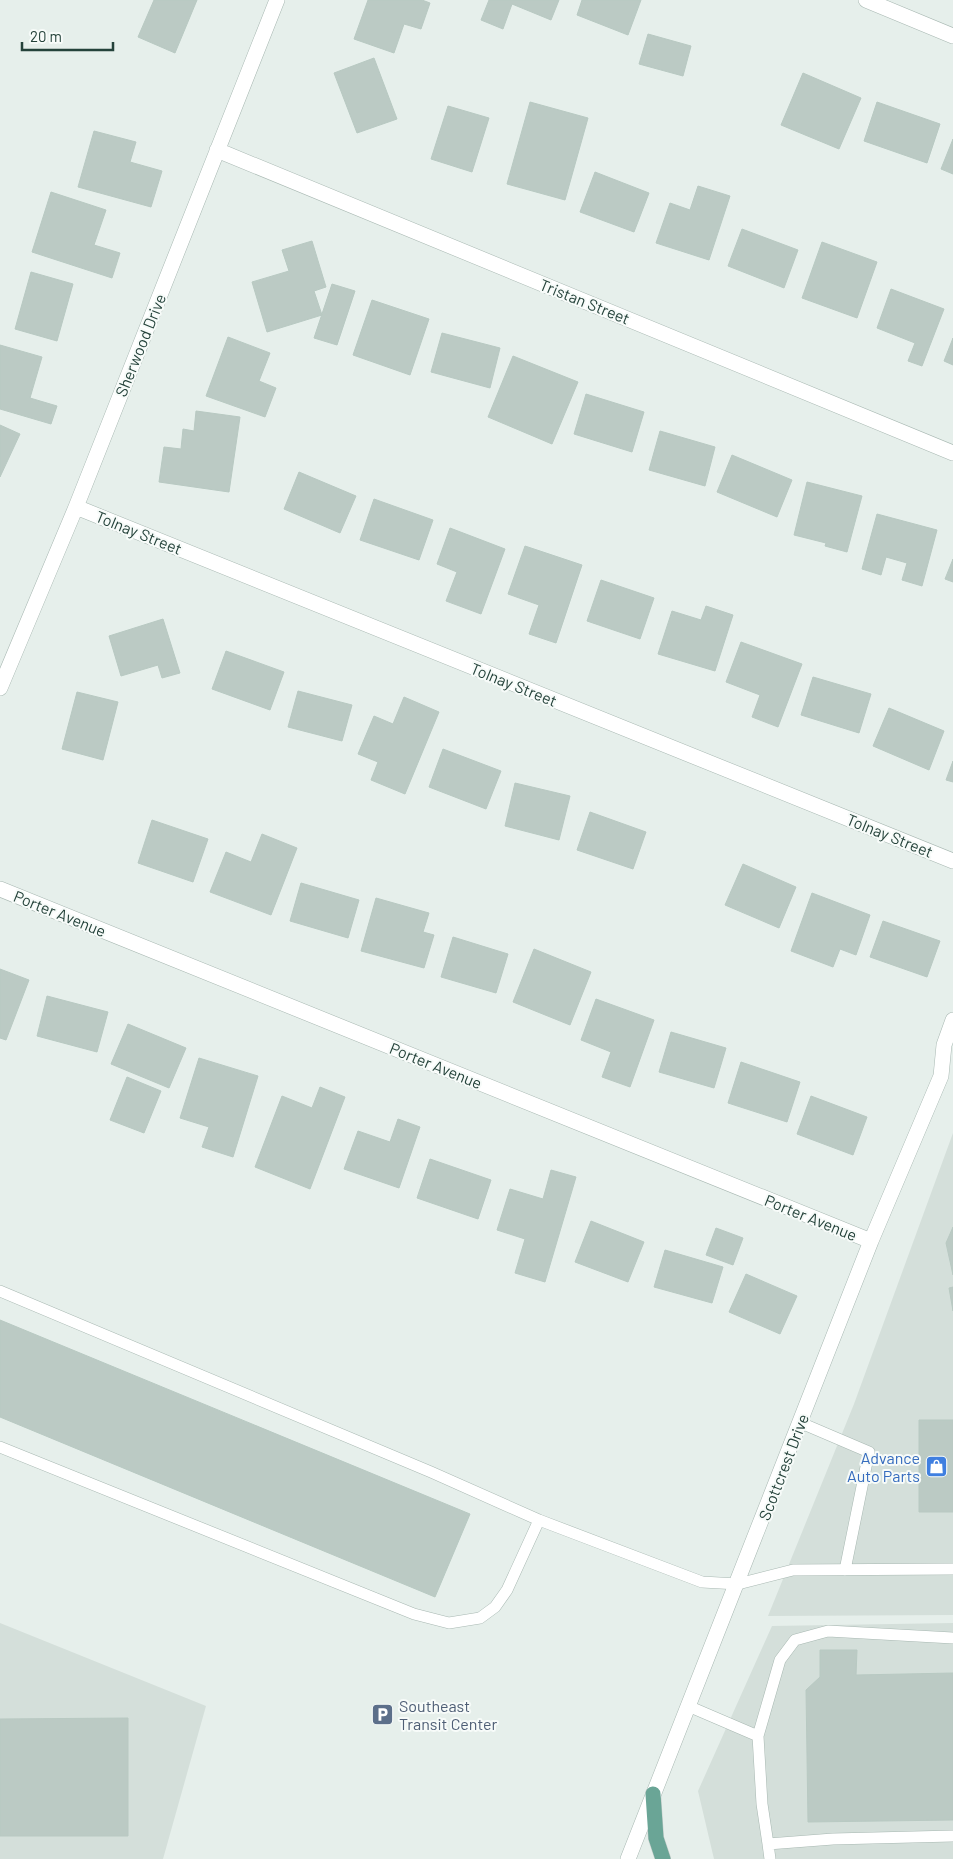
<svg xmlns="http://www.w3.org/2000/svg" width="953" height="1859" viewBox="0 0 953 1859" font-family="Barlow,sans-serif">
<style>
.built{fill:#d4dfda}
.building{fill:#bbcac4;stroke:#b8c9c2}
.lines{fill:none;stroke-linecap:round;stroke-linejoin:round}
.lane-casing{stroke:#a8b8b2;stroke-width:12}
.street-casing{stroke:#a8b8b2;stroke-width:16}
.primary-casing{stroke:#c2cac8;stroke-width:16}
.lane{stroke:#fff;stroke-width:11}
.street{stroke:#fff;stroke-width:15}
.primary{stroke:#6aa596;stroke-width:15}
.labels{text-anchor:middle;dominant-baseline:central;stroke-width:4;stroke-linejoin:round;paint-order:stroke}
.street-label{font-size:16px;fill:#24423a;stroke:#f7fbf9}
.shop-label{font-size:16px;fill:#366cbe;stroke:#f7fbf9;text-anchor:end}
.service-label{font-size:16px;fill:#4e5e75;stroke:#f7fbf9;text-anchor:start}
</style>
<rect width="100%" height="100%" fill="#e6efeb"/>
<path class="built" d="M 953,1133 L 953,1615 L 768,1616 L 854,1404 Z
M 0,1623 L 206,1706 L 163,1859 L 0,1859 Z
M 953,1623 L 953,1859 L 714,1859 L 698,1791 L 772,1626 Z"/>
<path class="building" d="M 154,0 L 197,0 L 175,53 L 138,37 Z
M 368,0 L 422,0 L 430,3 L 421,29 L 404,24 L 394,53 L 354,39 Z
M 489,0 L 559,0 L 551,20 L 512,4 L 503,29 L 481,20 Z
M 582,0 L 641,0 L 628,35 L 577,15 Z
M 648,34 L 691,46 L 683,76 L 639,64 Z
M 374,58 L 397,119 L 357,133 L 334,73 Z
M 803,73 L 861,98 L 839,149 L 781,125 Z
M 530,102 L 588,118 L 565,200 L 507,184 Z
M 877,102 L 940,124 L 927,163 L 864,141 Z
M 448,106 L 489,118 L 472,172 L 431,159 Z
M 94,131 L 136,142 L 130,162 L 162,171 L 151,207 L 78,187 Z
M 953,139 L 953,174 L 941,169 Z
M 595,172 L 649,193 L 634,232 L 580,212 Z
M 698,186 L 730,196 L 709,260 L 656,243 L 670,203 L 690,210 Z
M 51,192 L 106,210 L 94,245 L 120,253 L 112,278 L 32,252 Z
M 742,229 L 798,250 L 784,288 L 728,266 Z
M 312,241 L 326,287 L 314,291 L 322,315 L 267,332 L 252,282 L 289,271 L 282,250 Z
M 822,242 L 877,262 L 857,318 L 802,298 Z
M 31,272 L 73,284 L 57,341 L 15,329 Z
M 332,284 L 355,291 L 337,345 L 314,338 Z
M 891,289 L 944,309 L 922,366 L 908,361 L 915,343 L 877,328 Z
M 372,300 L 429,319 L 410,375 L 353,355 Z
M 442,333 L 500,348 L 490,388 L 431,372 Z
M 228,337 L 270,353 L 259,381 L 276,388 L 265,417 L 206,396 Z
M 953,338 L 953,365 L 944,361 Z
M 0,345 L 42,357 L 30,398 L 57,406 L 51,424 L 0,409 Z
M 513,356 L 578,382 L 552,444 L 488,417 Z
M 586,394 L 644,412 L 632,452 L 574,434 Z
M 196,411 L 240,417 L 229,492 L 159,482 L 164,447 L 181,449 L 183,429 L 194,431 Z
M 0,425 L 20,434 L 0,477 Z
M 660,431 L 715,447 L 705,486 L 649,470 Z
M 732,455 L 792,480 L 777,517 L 717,492 Z
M 299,472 L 356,496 L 340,533 L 284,509 Z
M 807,482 L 862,496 L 847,552 L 825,546 L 826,543 L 794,535 Z
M 374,499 L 433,520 L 419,560 L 360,540 Z
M 877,514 L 937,530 L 922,586 L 902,580 L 907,563 L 886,557 L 881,575 L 862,569 Z
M 450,528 L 505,549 L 481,614 L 446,601 L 457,572 L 437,564 Z
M 525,546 L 582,565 L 556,643 L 529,634 L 539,605 L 508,594 Z
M 953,559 L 953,582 L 945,579 Z
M 601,580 L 654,598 L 640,639 L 587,621 Z
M 706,606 L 733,615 L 715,671 L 658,654 L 672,611 L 701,620 Z
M 163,619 L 180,673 L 162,678 L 158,665 L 121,676 L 109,636 Z
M 741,642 L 802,664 L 778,727 L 752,717 L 760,695 L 726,682 Z
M 226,651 L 284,672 L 270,710 L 212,689 Z
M 813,677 L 871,694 L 859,733 L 801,715 Z
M 298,691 L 352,705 L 342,741 L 288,727 Z
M 77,692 L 118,702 L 103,760 L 62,749 Z
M 404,697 L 439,712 L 405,794 L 371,780 L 378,762 L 358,754 L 374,716 L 393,724 Z
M 889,708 L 944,731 L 929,770 L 873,746 Z
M 443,749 L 501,771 L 486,809 L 429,787 Z
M 953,761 L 953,782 L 946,780 Z
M 515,783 L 570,796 L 559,840 L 505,826 Z
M 590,812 L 646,832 L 633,869 L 577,850 Z
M 152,820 L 208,839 L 193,882 L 138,863 Z
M 262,834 L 297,848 L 271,915 L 210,892 L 226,852 L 251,862 Z
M 743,864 L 796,887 L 779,928 L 725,905 Z
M 301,883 L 359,900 L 348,938 L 290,921 Z
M 812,893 L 870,915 L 856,955 L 840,949 L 833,967 L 791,951 Z
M 376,898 L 429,913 L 423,932 L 434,935 L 424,968 L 361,951 Z
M 883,921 L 940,941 L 927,977 L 870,957 Z
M 453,937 L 508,954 L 496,993 L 441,977 Z
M 534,949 L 591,972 L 570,1025 L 513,1002 Z
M 0,969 L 29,980 L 6,1040 L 0,1038 Z
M 47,996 L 108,1012 L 97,1052 L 37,1036 Z
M 596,999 L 654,1020 L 630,1087 L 602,1077 L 611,1052 L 581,1040 Z
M 128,1024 L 186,1048 L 169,1088 L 111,1064 Z
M 671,1032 L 726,1048 L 714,1088 L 659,1072 Z
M 199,1058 L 258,1076 L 233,1157 L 202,1147 L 209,1127 L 180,1118 Z
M 741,1062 L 800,1082 L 787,1122 L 728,1103 Z
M 127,1077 L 161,1091 L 144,1133 L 110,1120 Z
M 320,1087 L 345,1097 L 310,1189 L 255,1167 L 282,1096 L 312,1108 Z
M 811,1096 L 867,1117 L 853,1155 L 797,1134 Z
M 398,1119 L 420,1127 L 399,1188 L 344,1169 L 358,1131 L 390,1142 Z
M 430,1159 L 491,1180 L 478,1219 L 417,1198 Z
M 551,1170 L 576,1177 L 545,1282 L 515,1273 L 525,1239 L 497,1230 L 510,1189 L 543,1199 Z
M 591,1221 L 644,1242 L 628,1282 L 575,1262 Z
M 953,1227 L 953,1275 L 946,1243 Z
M 716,1228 L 743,1238 L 733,1265 L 706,1255 Z
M 665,1250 L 723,1267 L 712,1303 L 654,1287 Z
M 746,1274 L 797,1296 L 780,1334 L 729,1312 Z
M 953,1287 L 953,1311 L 949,1288 Z
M 0,1320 L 470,1514 L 435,1597 L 0,1417 Z
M 919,1420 L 953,1420 L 953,1512 L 919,1512 Z
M 820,1650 L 857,1650 L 856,1675 L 953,1673 L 953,1820 L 808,1822 L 806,1690 L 820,1677 Z
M 128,1718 L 128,1836 L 0,1836 L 0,1719 Z"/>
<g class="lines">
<defs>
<path id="lane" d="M 0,1291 L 431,1472 L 539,1520 L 702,1582 L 738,1584 L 793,1570 L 953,1569
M 801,1423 L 869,1452 L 845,1570
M 0,1447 L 414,1614 L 449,1623 L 480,1618 L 495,1607 L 507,1590 L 539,1520
M 688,1706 L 758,1736
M 768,1844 L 762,1804 L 758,1736 L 780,1660 L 795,1640 L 828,1631 L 953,1638
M 770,1859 L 768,1844 L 833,1839 L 953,1836"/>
<path id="street" d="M 866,0 L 953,36
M 217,150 L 953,453
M 76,507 L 953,861
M 0,688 L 76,507 L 277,0
M 0,889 L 871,1241
M 628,1859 L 871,1241 L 941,1076 L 944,1045 L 953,1020"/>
<path id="primary" d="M 653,1794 L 656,1838 L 663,1859"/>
</defs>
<use href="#lane" class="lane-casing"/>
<use href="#street" class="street-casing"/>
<use href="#primary" class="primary-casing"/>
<use href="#lane" class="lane"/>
<use href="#street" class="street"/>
<use href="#primary" class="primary"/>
</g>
<defs>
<symbol id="shop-square" viewBox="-11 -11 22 22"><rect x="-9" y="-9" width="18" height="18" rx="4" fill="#3f7fe0" stroke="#f7fbf9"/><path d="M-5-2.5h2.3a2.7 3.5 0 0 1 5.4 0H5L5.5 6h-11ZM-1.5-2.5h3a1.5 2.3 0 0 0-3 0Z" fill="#fff"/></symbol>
<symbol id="parking-square" viewBox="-11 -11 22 22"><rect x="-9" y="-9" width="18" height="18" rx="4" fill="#5c6f8a" stroke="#f7fbf9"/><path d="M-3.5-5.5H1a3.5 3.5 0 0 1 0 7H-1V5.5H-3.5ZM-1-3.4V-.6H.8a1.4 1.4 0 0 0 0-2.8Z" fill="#fff"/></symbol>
</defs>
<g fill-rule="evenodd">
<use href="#shop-square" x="924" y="1454" width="25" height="25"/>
<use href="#parking-square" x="370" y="1702" width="25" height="25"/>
</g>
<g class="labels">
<g class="street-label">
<text transform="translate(585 301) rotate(22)">Tristan Street</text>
<text transform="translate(140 345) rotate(-68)">Sherwood Drive</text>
<text transform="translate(139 532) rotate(22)">Tolnay Street</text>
<text transform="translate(514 684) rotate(22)">Tolnay Street</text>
<text transform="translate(890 835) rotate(22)">Tolnay Street</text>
<text transform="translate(60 913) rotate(22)">Porter Avenue</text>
<text transform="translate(436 1065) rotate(22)">Porter Avenue</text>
<text transform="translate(811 1217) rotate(22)">Porter Avenue</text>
<text transform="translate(783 1467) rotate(-69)">Scottcrest Drive</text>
</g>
<g class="shop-label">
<text x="920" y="1457">Advance<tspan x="920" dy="18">Auto Parts</tspan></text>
</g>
<g class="service-label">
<text x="399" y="1705">Southeast<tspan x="399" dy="18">Transit Center</tspan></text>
</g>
</g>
<path d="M22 42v8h91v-8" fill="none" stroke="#24423a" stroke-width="2.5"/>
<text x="30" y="42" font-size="15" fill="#24423a" stroke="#f7fbf9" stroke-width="4" paint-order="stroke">20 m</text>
</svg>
